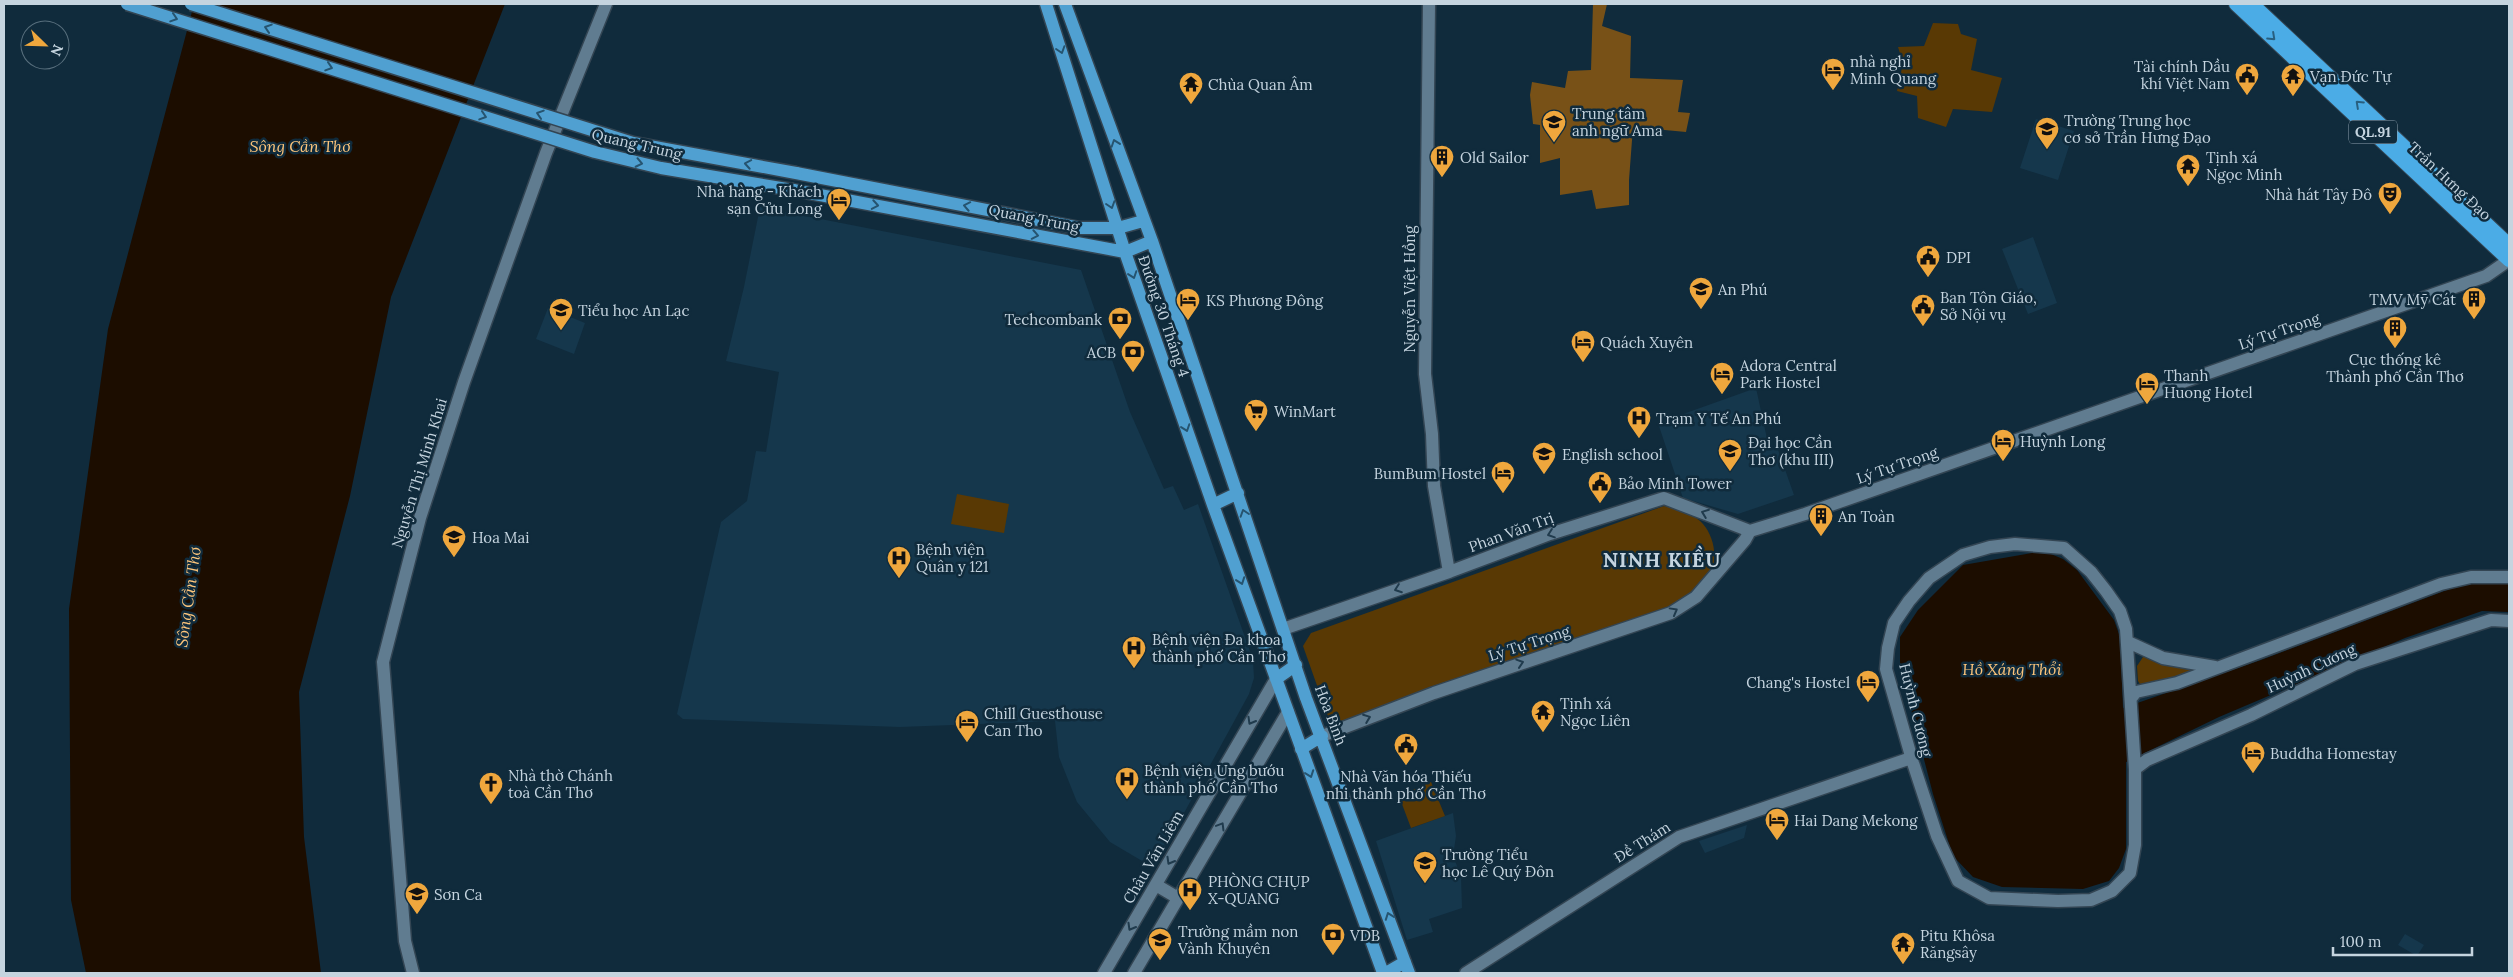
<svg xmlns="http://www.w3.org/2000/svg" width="2513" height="977" viewBox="0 0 2513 977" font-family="Lora,serif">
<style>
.built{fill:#15374c}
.green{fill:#593904}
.forest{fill:#785117}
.water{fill:#1c0d00}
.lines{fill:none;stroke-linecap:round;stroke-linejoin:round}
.tertiary-casing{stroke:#334553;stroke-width:15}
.primary-casing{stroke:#334553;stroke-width:15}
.trunk-casing{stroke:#334553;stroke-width:16}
.tertiary{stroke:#607c90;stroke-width:12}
.primary{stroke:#50a0d1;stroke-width:12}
.trunk{stroke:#4bace6;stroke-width:14}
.primary-bridge-casing{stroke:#334553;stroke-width:15;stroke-linecap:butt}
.primary-bridge{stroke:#50a0d1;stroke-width:12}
.oneway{stroke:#265470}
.oneway2{stroke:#285f80}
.oneway3{stroke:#203b4d}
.labels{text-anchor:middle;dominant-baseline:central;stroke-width:5;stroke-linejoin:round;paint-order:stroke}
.shield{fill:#102b3c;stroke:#8fa1ae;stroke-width:1}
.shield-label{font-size:14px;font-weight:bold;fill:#c5d4df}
.poi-label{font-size:15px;fill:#c5d4df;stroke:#102b3c;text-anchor:start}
.street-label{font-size:15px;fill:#c5d4df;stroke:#102b3c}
.water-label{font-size:16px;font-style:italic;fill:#fdc57b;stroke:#102b3c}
.district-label{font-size:20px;font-weight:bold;letter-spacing:1px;fill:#c5d4df;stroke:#102b3c}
</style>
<rect width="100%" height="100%" fill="#102b3c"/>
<path class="built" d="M 2036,119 L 2074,131 L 2058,180 L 2020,168 Z
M 760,207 L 1081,270 L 1130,412 L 1164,489 L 1173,486 L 1184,510 L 1198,504 L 1253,660 L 1254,678 L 1249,694 L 1154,868 L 1110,842 L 1077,802 L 1059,757 L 1055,721 L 900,727 L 683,719 L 677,714 L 721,522 L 747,501 L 756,451 L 766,452 L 779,372 L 726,361 L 744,287 Z
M 2033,237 L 2057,303 L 2028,314 L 2002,249 Z
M 548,308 L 585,323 L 574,354 L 536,339 Z
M 1756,388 L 1769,448 L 1777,447 L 1794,495 L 1738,514 L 1683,498 L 1658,423 Z
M 1453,813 L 1456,836 L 1453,856 L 1461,876 L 1462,908 L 1429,919 L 1433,932 L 1407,940 L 1376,841 Z
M 1747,825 L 1744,838 L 1705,853 L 1699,841 Z
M 2405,934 L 2424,945 L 2417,956 L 2398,945 Z"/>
<path class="green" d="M 1933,23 L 1958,24 L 1961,34 L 1977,39 L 1971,70 L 2002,78 L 1992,112 L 1953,109 L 1946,127 L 1918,118 L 1917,96 L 1897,91 L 1903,63 L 1898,47 L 1924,46 Z
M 957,494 L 1009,504 L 1004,533 L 951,524 Z
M 1664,506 C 1676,508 1695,514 1703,524 C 1716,539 1719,565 1706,582 C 1700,590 1689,596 1682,603 L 1331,725 L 1303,646 L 1311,633 Z
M 2143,657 L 2149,657 L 2199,671 L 2141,686 L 2138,681 L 2137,666 Z
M 1431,782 L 1445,816 L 1411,828 L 1399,796 Z"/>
<path class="forest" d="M 1593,4 L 1607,4 L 1602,26 L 1631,36 L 1630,78 L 1683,80 L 1678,112 L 1690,113 L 1686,132 L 1633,127 L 1629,180 L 1629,205 L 1596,209 L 1592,190 L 1560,195 L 1560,158 L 1540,163 L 1540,125 L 1533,124 L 1530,95 L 1532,82 L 1565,88 L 1568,71 L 1591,70 Z"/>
<path class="water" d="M 194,4 L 505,4 L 391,297 L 350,496 L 299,692 L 304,837 L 321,973 L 86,973 L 71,900 L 69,609 L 108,329 Z
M 2046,552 L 2063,559 L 2077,570 L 2114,620 L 2120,637 L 2123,708 L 2261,660 L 2455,587 L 2489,581 L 2509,584 L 2509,612 L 2482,611 L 2405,638 L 2219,717 L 2126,762 L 2126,849 L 2119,868 L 2109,881 L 2083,889 L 2002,887 L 1973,877 L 1953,856 L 1933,794 L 1900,667 L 1900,637 L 1918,610 L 1963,565 L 2032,553 Z"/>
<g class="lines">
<defs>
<path id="tertiary" d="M 1429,4 L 1425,374 L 1432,434 L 1434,486 L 1449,572
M 2015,544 L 2064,548 L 2091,572 L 2106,591 L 2120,611 L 2126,629 L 2135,769 L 2135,845 L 2130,873 L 2112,891 L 2091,900 L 2058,901 L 1989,898 L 1958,881 L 1937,836 L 1913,763 L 1886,669 L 1888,648 L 1894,623 L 1909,601 L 1929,578 L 1963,555 L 1990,547 Z
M 1283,629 L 1449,572 L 1550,534 L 1664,498 L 1750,531
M 2128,642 L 2163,658 L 2215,667
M 2132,697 L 2136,692 L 2177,683 L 2441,584 L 2471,577 L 2509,577
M 1322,736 L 1434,693 L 1671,613 L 1696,597 L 1745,540 L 1750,531 L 1805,514 L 2486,276 L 2509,260
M 2135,769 L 2147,760 L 2251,715 L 2355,664 L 2491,620 L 2509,621
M 1156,885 L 1178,898
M 413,973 L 405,941 L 383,662 L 420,518 L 464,382 L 546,153 L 606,4
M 1104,973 L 1276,679
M 1134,973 L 1288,712
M 1466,973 L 1679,837 L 1911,758"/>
<path id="primary" d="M 1046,4 L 1125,252 L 1213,505 L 1383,973
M 1065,4 L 1152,241 L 1306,698 L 1409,973
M 796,173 L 1080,228 L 1118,228 L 1143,221
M 793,190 L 1125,252 L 1152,241
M 1213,505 L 1238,493
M 1276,679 L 1296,665
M 1301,749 L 1322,736
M 1386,973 L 1405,962"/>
<path id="trunk" d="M 2236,4 L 2509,260
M 2252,4 L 2509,245"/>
</defs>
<use href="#tertiary" class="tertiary-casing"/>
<use href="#primary" class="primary-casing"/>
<use href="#trunk" class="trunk-casing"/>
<use href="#tertiary" class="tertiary"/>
<use href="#primary" class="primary"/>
<use href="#trunk" class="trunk"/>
<defs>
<path id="primary-bridge" d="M 127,4 L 595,152 L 661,168 L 793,190
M 191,4 L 633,143 L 796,173"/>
</defs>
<use href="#primary-bridge" class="primary-bridge-casing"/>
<use href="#primary-bridge" class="primary-bridge"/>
</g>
<defs><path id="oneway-chevron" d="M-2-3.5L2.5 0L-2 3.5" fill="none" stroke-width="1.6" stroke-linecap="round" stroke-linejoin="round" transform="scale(1.25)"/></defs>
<g class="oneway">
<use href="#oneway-chevron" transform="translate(174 18) rotate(18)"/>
<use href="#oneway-chevron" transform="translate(268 28) rotate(-162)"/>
<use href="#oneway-chevron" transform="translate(1061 50) rotate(72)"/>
<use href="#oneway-chevron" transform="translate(329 67) rotate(18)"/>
<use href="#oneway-chevron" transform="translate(540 114) rotate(-162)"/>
<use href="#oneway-chevron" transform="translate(483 116) rotate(18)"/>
<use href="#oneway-chevron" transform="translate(1115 143) rotate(-109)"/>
<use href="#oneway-chevron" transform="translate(639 163) rotate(12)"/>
<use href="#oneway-chevron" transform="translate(748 164) rotate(-170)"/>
<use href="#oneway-chevron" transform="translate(875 205) rotate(10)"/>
<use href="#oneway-chevron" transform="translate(1111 205) rotate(72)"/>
<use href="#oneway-chevron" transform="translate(967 206) rotate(-169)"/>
<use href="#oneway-chevron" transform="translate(1035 235) rotate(11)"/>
<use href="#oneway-chevron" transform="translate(1133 275) rotate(71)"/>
<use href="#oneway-chevron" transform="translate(1186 428) rotate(71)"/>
<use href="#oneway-chevron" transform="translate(1244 513) rotate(-108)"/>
<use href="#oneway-chevron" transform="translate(1241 581) rotate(70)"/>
<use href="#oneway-chevron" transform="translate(1310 774) rotate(70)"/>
<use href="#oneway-chevron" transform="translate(1389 916) rotate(-110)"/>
</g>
<g class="oneway2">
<use href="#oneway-chevron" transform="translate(2272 37) rotate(43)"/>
<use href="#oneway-chevron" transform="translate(2359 104) rotate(-137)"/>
</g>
<g class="oneway3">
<use href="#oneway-chevron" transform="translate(1705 513) rotate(-159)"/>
<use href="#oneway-chevron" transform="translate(1551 534) rotate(161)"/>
<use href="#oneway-chevron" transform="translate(1398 589) rotate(160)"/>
<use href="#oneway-chevron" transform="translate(1674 611) rotate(-29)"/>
<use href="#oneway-chevron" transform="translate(1520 663) rotate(-18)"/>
<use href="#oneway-chevron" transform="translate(1367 718) rotate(-21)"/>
<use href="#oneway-chevron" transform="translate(1251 721) rotate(120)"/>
<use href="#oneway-chevron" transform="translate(1221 826) rotate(-59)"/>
<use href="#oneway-chevron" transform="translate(1170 861) rotate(120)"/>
<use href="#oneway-chevron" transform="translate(1131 927) rotate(120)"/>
</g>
<defs>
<symbol id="hotel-pin" viewBox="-11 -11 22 30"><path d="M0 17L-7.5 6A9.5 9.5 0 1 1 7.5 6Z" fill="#efa73d" stroke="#102b3c"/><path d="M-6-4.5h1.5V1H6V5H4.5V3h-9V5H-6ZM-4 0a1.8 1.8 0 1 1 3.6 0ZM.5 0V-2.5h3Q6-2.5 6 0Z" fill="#111"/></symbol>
<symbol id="civic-pin" viewBox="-11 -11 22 30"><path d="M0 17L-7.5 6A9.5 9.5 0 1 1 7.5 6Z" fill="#efa73d" stroke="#102b3c"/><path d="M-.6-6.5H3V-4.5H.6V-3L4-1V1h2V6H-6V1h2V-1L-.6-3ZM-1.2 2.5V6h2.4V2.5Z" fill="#111"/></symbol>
<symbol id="temple-pin" viewBox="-11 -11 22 30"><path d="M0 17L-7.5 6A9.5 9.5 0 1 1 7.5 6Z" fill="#efa73d" stroke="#102b3c"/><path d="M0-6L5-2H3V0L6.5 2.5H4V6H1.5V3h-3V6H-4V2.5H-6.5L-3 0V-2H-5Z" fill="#111"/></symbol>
<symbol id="school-pin" viewBox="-11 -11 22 30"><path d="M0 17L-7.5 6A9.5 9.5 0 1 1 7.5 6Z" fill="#efa73d" stroke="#102b3c"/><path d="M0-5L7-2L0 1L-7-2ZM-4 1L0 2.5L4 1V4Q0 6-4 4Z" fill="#111"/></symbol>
<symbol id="building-pin" viewBox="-11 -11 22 30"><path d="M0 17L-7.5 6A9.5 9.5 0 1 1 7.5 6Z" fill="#efa73d" stroke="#102b3c"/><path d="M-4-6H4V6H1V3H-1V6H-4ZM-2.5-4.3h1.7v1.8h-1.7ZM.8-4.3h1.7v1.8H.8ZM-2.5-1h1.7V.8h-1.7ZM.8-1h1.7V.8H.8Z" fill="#111"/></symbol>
<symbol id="theatre-pin" viewBox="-11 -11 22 30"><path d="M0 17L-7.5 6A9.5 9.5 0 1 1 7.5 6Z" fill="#efa73d" stroke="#102b3c"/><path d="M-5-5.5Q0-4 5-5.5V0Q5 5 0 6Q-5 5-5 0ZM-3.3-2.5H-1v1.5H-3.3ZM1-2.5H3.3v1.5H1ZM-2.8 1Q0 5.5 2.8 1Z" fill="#111"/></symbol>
<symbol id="bank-pin" viewBox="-11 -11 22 30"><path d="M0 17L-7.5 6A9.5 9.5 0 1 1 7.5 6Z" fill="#efa73d" stroke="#102b3c"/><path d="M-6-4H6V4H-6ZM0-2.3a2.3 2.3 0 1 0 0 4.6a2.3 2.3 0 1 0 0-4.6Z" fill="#111"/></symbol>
<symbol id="supermarket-pin" viewBox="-11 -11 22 30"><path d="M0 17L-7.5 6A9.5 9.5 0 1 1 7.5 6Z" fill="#efa73d" stroke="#102b3c"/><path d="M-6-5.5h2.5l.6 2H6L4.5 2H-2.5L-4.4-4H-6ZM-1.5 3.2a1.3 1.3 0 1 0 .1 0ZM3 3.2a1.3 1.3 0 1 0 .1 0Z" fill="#111"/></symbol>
<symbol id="hospital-pin" viewBox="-11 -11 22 30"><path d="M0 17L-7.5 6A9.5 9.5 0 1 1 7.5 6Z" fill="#efa73d" stroke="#102b3c"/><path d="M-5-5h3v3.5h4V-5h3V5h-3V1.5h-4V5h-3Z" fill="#111"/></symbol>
<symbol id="university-pin" viewBox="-11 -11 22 30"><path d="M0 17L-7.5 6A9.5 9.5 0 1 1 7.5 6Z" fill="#efa73d" stroke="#102b3c"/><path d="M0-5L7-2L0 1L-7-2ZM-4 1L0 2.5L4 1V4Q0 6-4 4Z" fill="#111"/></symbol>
<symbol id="church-pin" viewBox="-11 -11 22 30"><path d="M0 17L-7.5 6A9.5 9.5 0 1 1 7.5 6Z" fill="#efa73d" stroke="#102b3c"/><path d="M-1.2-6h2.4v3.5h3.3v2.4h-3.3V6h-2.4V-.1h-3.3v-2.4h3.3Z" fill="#111"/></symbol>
</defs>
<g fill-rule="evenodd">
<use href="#hotel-pin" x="1819" y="56" width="28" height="38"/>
<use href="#civic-pin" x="2233" y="61" width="28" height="38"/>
<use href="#temple-pin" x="2279" y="62" width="28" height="38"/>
<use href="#temple-pin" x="1177" y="70" width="28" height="38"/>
<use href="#school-pin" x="1540" y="108" width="28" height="38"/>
<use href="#school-pin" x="2033" y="115" width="28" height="38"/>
<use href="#building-pin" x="1428" y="143" width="28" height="38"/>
<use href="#temple-pin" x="2174" y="152" width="28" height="38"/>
<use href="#theatre-pin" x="2376" y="180" width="28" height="38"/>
<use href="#hotel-pin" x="825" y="186" width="28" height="38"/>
<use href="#civic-pin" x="1914" y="243" width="28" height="38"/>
<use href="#school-pin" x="1687" y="275" width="28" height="38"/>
<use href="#building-pin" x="2460" y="285" width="28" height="38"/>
<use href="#hotel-pin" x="1174" y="286" width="28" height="38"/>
<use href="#civic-pin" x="1909" y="292" width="28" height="38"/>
<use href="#school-pin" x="547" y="296" width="28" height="38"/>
<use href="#bank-pin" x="1106" y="305" width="28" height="38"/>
<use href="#building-pin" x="2381" y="314" width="28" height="38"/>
<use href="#hotel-pin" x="1569" y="328" width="28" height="38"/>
<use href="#bank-pin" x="1119" y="338" width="28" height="38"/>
<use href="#hotel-pin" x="1708" y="360" width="28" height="38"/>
<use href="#hotel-pin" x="2133" y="370" width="28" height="38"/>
<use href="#supermarket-pin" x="1242" y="397" width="28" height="38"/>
<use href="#hospital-pin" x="1625" y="404" width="28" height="38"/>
<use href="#hotel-pin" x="1989" y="427" width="28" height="38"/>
<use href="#university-pin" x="1716" y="437" width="28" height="38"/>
<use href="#school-pin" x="1530" y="440" width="28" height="38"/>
<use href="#hotel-pin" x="1489" y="459" width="28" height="38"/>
<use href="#civic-pin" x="1586" y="469" width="28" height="38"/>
<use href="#building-pin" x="1807" y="502" width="28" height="38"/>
<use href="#school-pin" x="440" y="523" width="28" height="38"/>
<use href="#hospital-pin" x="885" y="544" width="28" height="38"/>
<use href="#hospital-pin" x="1120" y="634" width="28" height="38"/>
<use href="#hotel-pin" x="1854" y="668" width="28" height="38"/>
<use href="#temple-pin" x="1529" y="698" width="28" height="38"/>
<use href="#hotel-pin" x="953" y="708" width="28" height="38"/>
<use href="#civic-pin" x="1392" y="731" width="28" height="38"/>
<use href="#hotel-pin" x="2239" y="739" width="28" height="38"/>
<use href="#hospital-pin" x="1113" y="765" width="28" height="38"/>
<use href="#church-pin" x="477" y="770" width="28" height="38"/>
<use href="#hotel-pin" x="1763" y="806" width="28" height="38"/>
<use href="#school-pin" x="1411" y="849" width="28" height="38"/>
<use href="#hospital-pin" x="1176" y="876" width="28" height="38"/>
<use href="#school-pin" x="403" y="880" width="28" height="38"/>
<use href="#bank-pin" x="1319" y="921" width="28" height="38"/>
<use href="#school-pin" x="1146" y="926" width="28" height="38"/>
<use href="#temple-pin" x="1889" y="930" width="28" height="38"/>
</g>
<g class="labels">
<rect class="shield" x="2349" y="120.5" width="48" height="23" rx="4"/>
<g class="shield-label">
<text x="2373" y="132">QL.91</text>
</g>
<g class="poi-label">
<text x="1850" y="61">nhà nghỉ<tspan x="1850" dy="17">Minh Quang</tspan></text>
<text x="2230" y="66" text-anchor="end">Tài chính Dầu<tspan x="2230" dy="17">khí Việt Nam</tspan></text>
<text x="2310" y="76">Vạn Đức Tự</text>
<text x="1208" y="84">Chùa Quan Âm</text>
<text x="1572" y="113">Trung tâm<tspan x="1572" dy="17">anh ngữ Ama</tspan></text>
<text x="2064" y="120">Trường Trung học<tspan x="2064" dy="17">cơ sở Trần Hưng Đạo</tspan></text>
<text x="1460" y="157">Old Sailor</text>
<text x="2206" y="157">Tịnh xá<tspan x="2206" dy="17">Ngọc Minh</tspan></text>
<text x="822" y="191" text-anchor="end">Nhà hàng - Khách<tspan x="822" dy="17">sạn Cửu Long</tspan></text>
<text x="2372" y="194" text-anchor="end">Nhà hát Tây Đô</text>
<text x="1946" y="257">DPI</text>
<text x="1718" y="289">An Phú</text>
<text x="1940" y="297">Ban Tôn Giáo,<tspan x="1940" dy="17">Sở Nội vụ</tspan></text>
<text x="2456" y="299" text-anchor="end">TMV Mỹ Cát</text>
<text x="1206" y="300">KS Phương Đông</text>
<text x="578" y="310">Tiểu học An Lạc</text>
<text x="1102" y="319" text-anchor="end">Techcombank</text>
<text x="1600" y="342">Quách Xuyên</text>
<text x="1116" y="352" text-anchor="end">ACB</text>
<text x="2395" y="359" text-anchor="middle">Cục thống kê<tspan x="2395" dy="17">Thành phố Cần Thơ</tspan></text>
<text x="1740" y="365">Adora Central<tspan x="1740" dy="17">Park Hostel</tspan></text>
<text x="2164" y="375">Thanh<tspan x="2164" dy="17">Huong Hotel</tspan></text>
<text x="1274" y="411">WinMart</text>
<text x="1656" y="418">Trạm Y Tế An Phú</text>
<text x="2020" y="441">Huỳnh Long</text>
<text x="1748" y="442">Đại học Cần<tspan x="1748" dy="17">Thơ (khu III)</tspan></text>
<text x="1562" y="454">English school</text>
<text x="1486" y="473" text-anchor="end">BumBum Hostel</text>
<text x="1618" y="483">Bảo Minh Tower</text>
<text x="1838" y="516">An Toàn</text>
<text x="472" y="537">Hoa Mai</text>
<text x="916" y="549">Bệnh viện<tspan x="916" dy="17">Quân y 121</tspan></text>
<text x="1152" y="639">Bệnh viện Đa khoa<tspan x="1152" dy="17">thành phố Cần Thơ</tspan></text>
<text x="1850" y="682" text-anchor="end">Chang's Hostel</text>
<text x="1560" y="703">Tịnh xá<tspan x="1560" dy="17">Ngọc Liên</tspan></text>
<text x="984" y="713">Chill Guesthouse<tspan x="984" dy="17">Can Tho</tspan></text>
<text x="2270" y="753">Buddha Homestay</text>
<text x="1144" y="770">Bệnh viện Ung bướu<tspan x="1144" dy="17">thành phố Cần Thơ</tspan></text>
<text x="508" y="775">Nhà thờ Chánh<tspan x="508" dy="17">toà Cần Thơ</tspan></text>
<text x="1406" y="776" text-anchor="middle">Nhà Văn hóa Thiếu<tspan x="1406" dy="17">nhi thành phố Cần Thơ</tspan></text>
<text x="1794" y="820">Hai Dang Mekong</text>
<text x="1442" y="854">Trường Tiểu<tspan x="1442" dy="17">học Lê Quý Đôn</tspan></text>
<text x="1208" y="881">PHÒNG CHỤP<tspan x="1208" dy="17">X-QUANG</tspan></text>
<text x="434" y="894">Sơn Ca</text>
<text x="1178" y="931">Trường mầm non<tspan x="1178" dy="17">Vành Khuyên</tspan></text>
<text x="1350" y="935">VDB</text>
<text x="1920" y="935">Pitu Khôsa<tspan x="1920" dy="17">Răngsây</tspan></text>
</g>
<g class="street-label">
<text transform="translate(637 144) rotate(13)">Quang Trung</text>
<text transform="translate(2450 181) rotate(43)">Trần Hưng Đạo</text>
<text transform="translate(1034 218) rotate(11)">Quang Trung</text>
<text transform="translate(1409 289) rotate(-90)">Nguyễn Việt Hồng</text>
<text transform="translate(1164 316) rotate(71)">Đường 30 Tháng 4</text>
<text transform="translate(2279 331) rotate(-19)">Lý Tự Trọng</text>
<text transform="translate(1897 465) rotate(-19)">Lý Tự Trọng</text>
<text transform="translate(419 473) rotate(-73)">Nguyễn Thị Minh Khai</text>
<text transform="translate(1511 532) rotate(-20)">Phan Văn Trị</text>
<text transform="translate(1529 643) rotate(-18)">Lý Tự Trọng</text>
<text transform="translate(2311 668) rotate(-25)">Huỳnh Cương</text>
<text transform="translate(1916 710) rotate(76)">Huỳnh Cương</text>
<text transform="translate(1331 715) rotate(69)">Hòa Bình</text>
<text transform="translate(1642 842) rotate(-32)">Đề Thám</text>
<text transform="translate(1153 857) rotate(-60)">Châu Văn Liêm</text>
</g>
<g class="water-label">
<text x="300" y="146">Sông Cần Thơ</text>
<text transform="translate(188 597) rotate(-82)">Sông Cần Thơ</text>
<text x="2012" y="669">Hồ Xáng Thổi</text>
</g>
<g class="district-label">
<text x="1662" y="559">NINH KIỀU</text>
</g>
</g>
<rect width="2513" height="977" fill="none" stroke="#c5d4df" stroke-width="10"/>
<g transform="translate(45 45) rotate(113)"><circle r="24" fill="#102b3c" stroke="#586f7d"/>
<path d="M0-4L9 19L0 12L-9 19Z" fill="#efa73d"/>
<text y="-8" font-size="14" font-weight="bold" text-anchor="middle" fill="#c5d4df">N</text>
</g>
<path d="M2333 947v8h139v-8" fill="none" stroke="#c5d4df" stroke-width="2.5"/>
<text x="2340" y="947" font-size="15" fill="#c5d4df" stroke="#102b3c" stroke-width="4" paint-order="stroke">100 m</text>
</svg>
